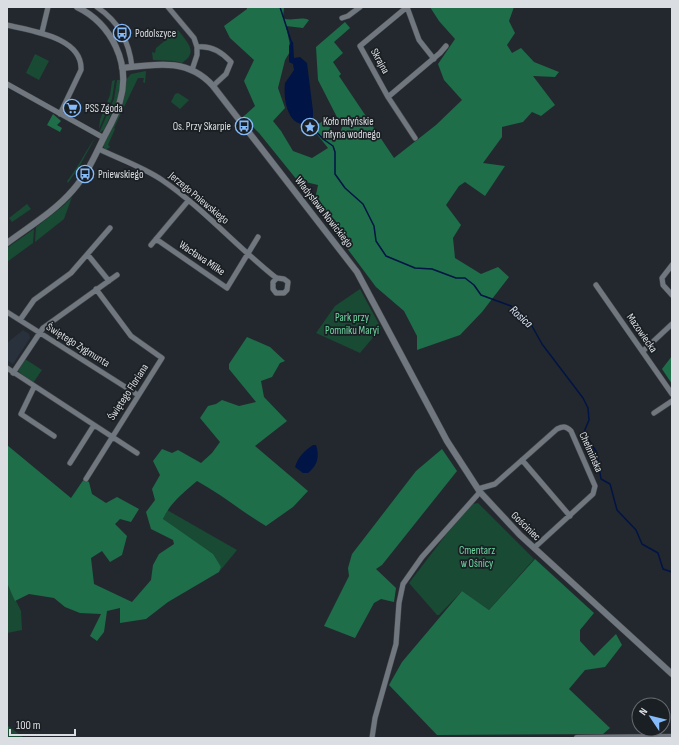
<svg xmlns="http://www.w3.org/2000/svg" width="679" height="745" viewBox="0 0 679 745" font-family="'Sofia Sans Condensed',sans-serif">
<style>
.built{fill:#29323c}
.green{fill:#194a33}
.forest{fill:#1e6e4a}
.water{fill:#001445}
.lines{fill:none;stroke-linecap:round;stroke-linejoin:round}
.stream{stroke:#001445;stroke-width:1.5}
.minor-casing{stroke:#42464b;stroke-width:6}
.tertiary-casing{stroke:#42464b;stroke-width:7}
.minor{stroke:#71777e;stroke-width:5}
.tertiary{stroke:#71777e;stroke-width:6}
.labels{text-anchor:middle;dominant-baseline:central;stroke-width:3.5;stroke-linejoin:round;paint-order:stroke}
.poi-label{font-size:11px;fill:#dadde1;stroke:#1a1f24;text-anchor:start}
.street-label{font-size:11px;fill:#dadde1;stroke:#1a1f24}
.park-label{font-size:11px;fill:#6ed8a2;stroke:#1a1f24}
.water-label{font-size:12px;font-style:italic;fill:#dae4f5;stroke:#1a1f24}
</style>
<rect width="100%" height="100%" fill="#23282e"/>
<path class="built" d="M 23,330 L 29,334 L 30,338 L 13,364 L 7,360 L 7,343 Z"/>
<path class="green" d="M 178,30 C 187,42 199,52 182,63 L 174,61 L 153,60 L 152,52 L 155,53 L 156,48 Z
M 35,54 L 49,61 L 39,80 L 26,73 Z
M 146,71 L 145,83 L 143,82 L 144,78 L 138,78 L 114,128 L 115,129 L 108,145 L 110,147 L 105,150 L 103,144 L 121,108 L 126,80 L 131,74 Z
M 115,80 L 112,99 L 99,129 L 100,120 L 110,95 L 112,81 Z
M 117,80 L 120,80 L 118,98 L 104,130 L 99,133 L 114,99 Z
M 178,93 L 189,100 L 180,109 L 171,102 L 175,94 Z
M 95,138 L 79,167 L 68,183 L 67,181 C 78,168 85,152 95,138 Z
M 72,197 L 64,219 L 35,242 L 36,227 L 63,206 Z
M 27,204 L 31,209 L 12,222 L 9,218 Z
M 34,229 L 33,243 L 7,262 L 7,248 Z
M 360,289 L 381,328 L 360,353 L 316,333 L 335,306 Z
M 25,359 L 42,370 L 33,383 L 18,371 Z
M 478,503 L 534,559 L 489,610 L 462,591 L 439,615 L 437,615 L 409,583 L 448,532 L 472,504 Z
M 167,510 L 237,550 L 219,572 L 221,567 L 163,519 Z
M 7,583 L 21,611 L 22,630 L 7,633 Z
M 7,725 L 24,738 L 7,738 Z"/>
<path class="forest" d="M 247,7 L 284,7 L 283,18 C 291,22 300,16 309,20 L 303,28 L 286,26 L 291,50 L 285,60 L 278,88 L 285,108 L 273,121 L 281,131 L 293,151 L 312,158 L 328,148 L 312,128 L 323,121 L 339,136 L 342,127 L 318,80 L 316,47 L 345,22 L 350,28 L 334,42 L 343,53 L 333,62 L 341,74 L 339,76 L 394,158 L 436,125 L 462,100 L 444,80 L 438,64 L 455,39 L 439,21 L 430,7 L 514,7 L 509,21 L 515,33 L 507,45 L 512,53 L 521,48 L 534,62 L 559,72 L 555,77 L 533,76 L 555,105 L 541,116 L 532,112 L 523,122 L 502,127 L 502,137 L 483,163 L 505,166 L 485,196 L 465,182 L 459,186 L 446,205 L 461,225 L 453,238 L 455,258 L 481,274 L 498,267 L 509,277 L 482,312 L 460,335 L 417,350 L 417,336 L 404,311 L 376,287 L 314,204 L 318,185 L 297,180 L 259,133 L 243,117 L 255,106 L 244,81 L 254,60 L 230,38 L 224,26 L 247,9 Z
M 53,114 L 61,121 L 57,125 L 62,128 L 60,132 L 47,125 Z
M 247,337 L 270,347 L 285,361 L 280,363 L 272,377 L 261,381 L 264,397 L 287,421 L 255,446 L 308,491 L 293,507 L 266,526 C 242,512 221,494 197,481 C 183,493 170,503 163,519 L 213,554 L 221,567 L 219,572 L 168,602 L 146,619 L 120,623 L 120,608 L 107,611 L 104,632 L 97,641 L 90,636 L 101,614 L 80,613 L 65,607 L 54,598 L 29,594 L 15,601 L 7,583 L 7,445 L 71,498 L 84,479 L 89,482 L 92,494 L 106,503 L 117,497 L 139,509 L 131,522 L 120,519 L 115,524 L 127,536 L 122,555 L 110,562 L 102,551 L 91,558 L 94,584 L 132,602 L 151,580 L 153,565 L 159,554 L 174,544 L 173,540 L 151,529 L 146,512 L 155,500 L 152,489 L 160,475 L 153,461 L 162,449 L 172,453 L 178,450 L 201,463 L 212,453 L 220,442 L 200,418 L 208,406 L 216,404 L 222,400 L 239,406 L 256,402 L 229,369 L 229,364 Z
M 672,356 L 672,384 L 662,369 Z
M 442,449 L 457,471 L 382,565 L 376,569 L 396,588 L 394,602 L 381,599 L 374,603 L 355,638 L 324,626 L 349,576 L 348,568 L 352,554 L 416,471 Z
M 535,559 L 594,613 L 580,630 L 580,641 L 594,656 L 616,634 L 622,645 L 605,667 L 585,670 L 569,689 L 610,728 L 603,734 L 437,735 L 389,685 L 402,662 L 462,591 L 489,610 Z"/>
<path class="water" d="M 291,41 L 293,42 L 294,58 L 300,57 L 307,63 L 313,111 L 313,117 L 306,124 C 287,126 283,97 285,83 L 294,70 L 293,64 L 289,62 L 289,46 Z
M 313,445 L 316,445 C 320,457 317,466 308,473 L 303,473 L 295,467 C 298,457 305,450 313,445 Z"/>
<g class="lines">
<path class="stream" d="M 280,7 L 291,41
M 308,123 L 323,139 L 333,146 L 335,152 L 335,174 L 345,188 L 363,204 L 374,226 L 376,241 L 386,256 L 415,268 L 432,269 L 456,278 L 465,278 L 474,285 L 481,295 L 511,306 L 519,311 L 532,326 L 542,344 L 583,398 L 588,408 L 589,420 L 584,432 L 597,453 L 601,479 L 610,484 L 617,510 L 636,530 L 642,544 L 658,553 L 663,569 L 672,572"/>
<defs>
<path id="minor" d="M 97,7 C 119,22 129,41 132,67
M 168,7 L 194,38 L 197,47
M 342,18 L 348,16 L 360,7
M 7,25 C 31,31 83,37 81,70 L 60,114
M 42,32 L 48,7
M 192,70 L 197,55 L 197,47 C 211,45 222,52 231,62 L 226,74 L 213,86
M 7,84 L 104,138
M 388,97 L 440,53 L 446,46
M 415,138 L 388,97 L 360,46 L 407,7 L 419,40 L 434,59
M 99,149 C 119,159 143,167 162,180 C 203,208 236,246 275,277 L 277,278 L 273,282 L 273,289 L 276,293 L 284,293 L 287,290 L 288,282 L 284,279 L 277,278
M 156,239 L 227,288 L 258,237
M 151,245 L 188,201
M 88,255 L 109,281
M 672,265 L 662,278 L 663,285 L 672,295
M 596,285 L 672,394
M 7,312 L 138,395
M 20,320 L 34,300 L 71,273 L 110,228
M 643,351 L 672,324
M 7,368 L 137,453
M 13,373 L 43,328 L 117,275
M 34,387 L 21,414 L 54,436
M 654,413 L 672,401
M 522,460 L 570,516
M 70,463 L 94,425
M 86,479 L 162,358 L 131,336 L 96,289
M 478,489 L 495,484 L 557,429 C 563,426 566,426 571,431 L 595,486 L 593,494 L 534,548
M 372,738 L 375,718 L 396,644 L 399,603 L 403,584 L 422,557 L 480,492"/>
<path id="tertiary" d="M 122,68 C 156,64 188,58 213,86 L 357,272 L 447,441 L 480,492 L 520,535 L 672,674
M 7,243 C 30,226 55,211 73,190 C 87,174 95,156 104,137 C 110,126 117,114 120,101 C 131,64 112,24 77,7
M 577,738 L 672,737"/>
</defs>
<use href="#minor" class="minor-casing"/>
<use href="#tertiary" class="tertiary-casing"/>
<use href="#minor" class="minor"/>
<use href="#tertiary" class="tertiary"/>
</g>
<defs>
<symbol id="bus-ring" viewBox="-11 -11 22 22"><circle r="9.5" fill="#1a1f24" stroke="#86bbfb" stroke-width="1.5"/><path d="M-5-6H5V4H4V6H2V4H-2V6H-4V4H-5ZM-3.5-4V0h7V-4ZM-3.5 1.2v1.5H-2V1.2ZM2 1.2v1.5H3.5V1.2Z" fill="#86bbfb"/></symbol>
<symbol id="supermarket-ring" viewBox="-11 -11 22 22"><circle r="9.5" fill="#1a1f24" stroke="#86bbfb" stroke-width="1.5"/><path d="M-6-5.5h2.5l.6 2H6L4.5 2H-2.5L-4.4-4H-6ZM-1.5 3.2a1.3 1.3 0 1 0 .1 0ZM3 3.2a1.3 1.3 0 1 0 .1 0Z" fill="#86bbfb"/></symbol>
<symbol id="sight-ring" viewBox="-11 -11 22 22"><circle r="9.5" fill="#1a1f24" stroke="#86bbfb" stroke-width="1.5"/><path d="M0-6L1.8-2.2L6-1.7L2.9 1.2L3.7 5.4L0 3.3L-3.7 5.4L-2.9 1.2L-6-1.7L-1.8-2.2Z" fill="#86bbfb"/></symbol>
</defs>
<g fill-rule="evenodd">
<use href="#bus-ring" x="112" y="23" width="20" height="20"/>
<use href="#supermarket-ring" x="62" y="98" width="20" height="20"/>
<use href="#bus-ring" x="234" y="116" width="20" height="20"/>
<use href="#sight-ring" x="300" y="117" width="20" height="20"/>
<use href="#bus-ring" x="75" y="164" width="20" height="20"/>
</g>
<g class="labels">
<g class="poi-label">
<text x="135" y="33">Podolszyce</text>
<text x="85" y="108">PSS Zgoda</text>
<text x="323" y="121">Koło młyńskie<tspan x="323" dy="13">młyna wodnego</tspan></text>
<text x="231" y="126" text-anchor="end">Os. Przy Skarpie</text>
<text x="98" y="174">Pniewskiego</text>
</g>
<g class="street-label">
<text transform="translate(380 61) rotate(61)">Skrajna</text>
<text transform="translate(199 198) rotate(40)">Jerzego Pniewskiego</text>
<text transform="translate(324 212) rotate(52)">Władysława Nowickiego</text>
<text transform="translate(202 258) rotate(34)">Wacława Milke</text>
<text transform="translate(642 333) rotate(55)">Mazowiecka</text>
<text transform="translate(78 345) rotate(32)">Świętego Zygmunta</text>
<text transform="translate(128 392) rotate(-57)">Świętego Floriana</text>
<text transform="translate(591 452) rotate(66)">Chełmińska</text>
<text transform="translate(526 526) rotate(44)">Gościniec</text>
</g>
<g class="park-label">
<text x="352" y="317">Park przy<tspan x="352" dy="13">Pomniku Maryi</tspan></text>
<text x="477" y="550">Cmentarz<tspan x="477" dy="13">w Ośnicy</tspan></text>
</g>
<g class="water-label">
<text transform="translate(521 317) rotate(42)">Rosica</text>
</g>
</g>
<rect width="679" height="745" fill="none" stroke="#dadde1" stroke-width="16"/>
<g transform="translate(651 717) rotate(305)"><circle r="19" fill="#1a1f24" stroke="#676b70"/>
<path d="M0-3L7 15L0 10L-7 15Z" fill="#86bbfb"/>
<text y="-6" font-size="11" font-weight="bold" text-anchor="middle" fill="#dadde1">N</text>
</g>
<path d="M10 729v6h65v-6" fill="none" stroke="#dadde1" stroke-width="2"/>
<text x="16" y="729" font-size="12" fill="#dadde1" stroke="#1a1f24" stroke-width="3" paint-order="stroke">100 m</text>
</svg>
